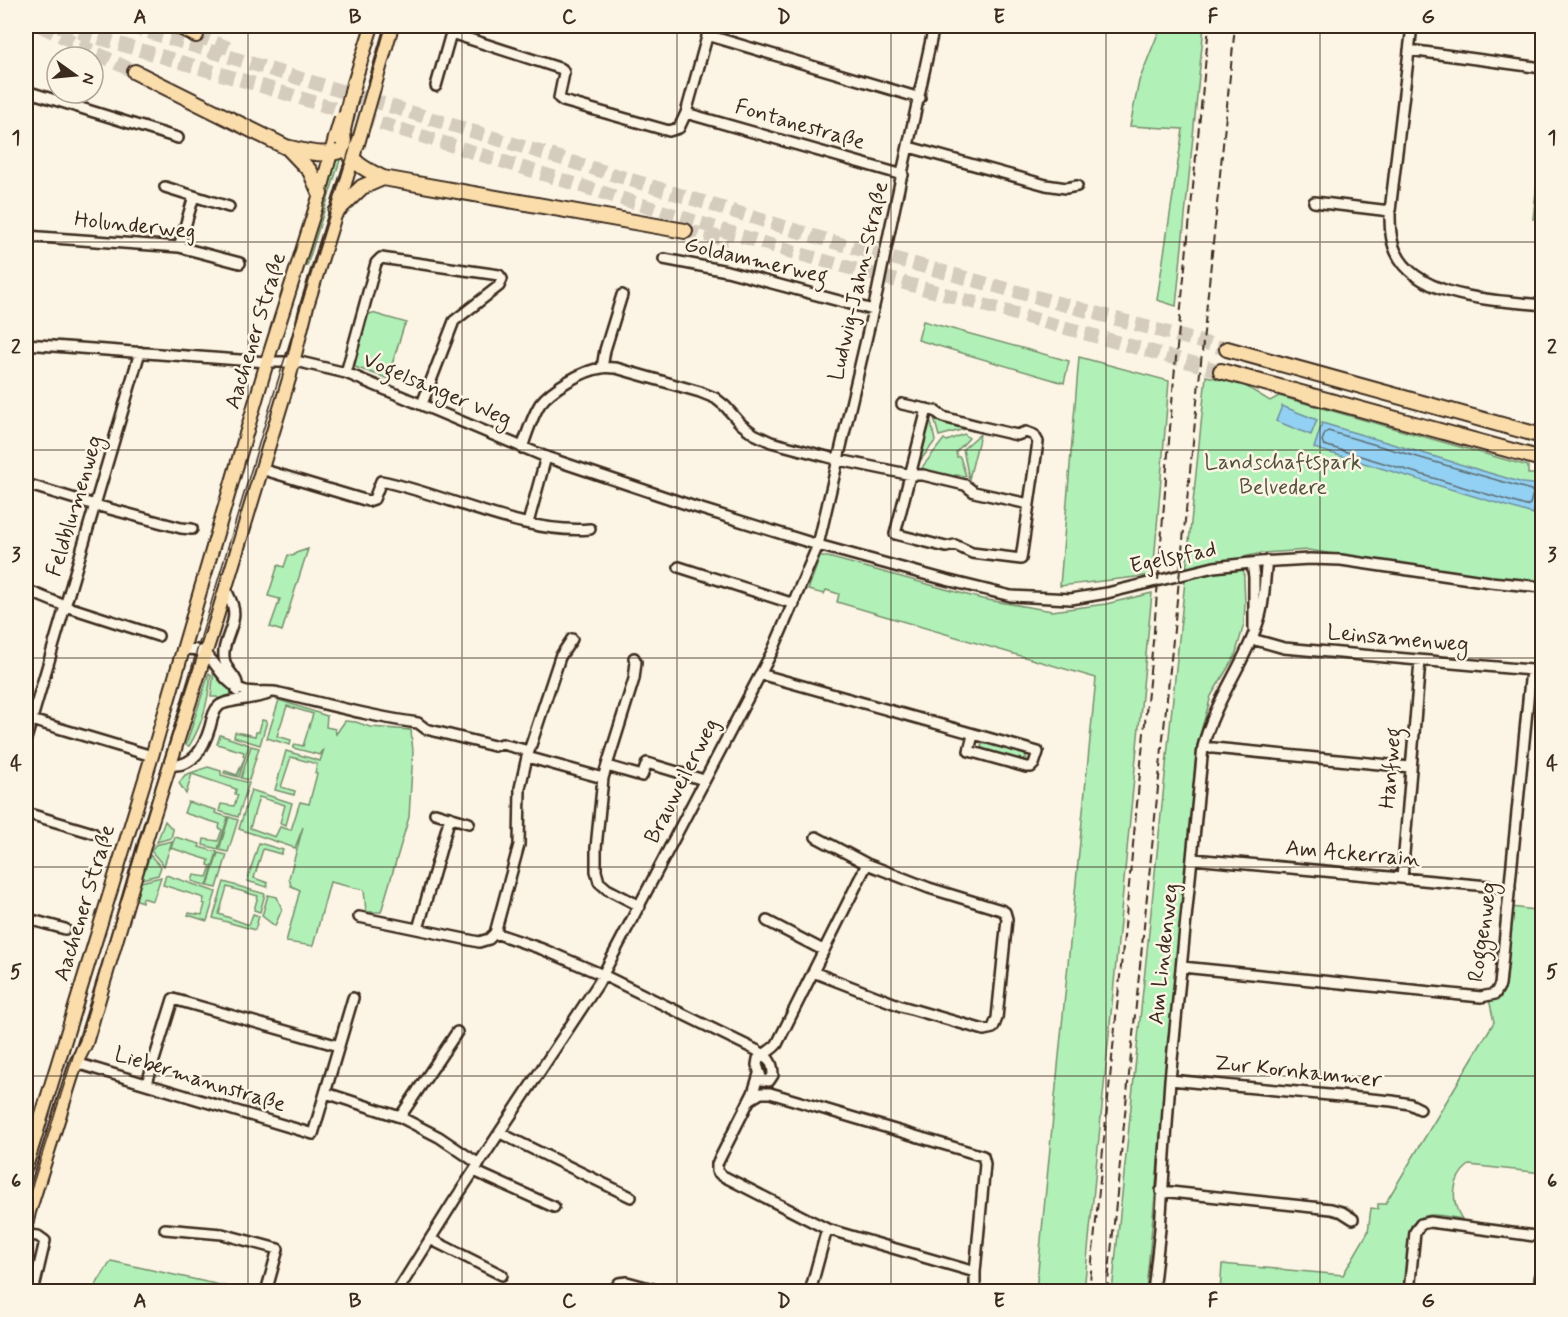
<svg xmlns="http://www.w3.org/2000/svg" width="1568" height="1317" viewBox="0 0 1568 1317" font-family="Mynerve,sans-serif">
<style>
.green{fill:#b1f1b8;stroke:#768e6b;stroke-width:1.5}
.water{fill:#92d1f3;stroke:#6f8e9e;stroke-width:1.5}
.lines{fill:none;stroke-linecap:round;stroke-linejoin:round}
.shore{stroke:#5e6d73;stroke-width:1.5}
.highway-tunnel{stroke:#d5ccbd;stroke-width:14;stroke-dasharray:14 7;stroke-linecap:butt}
.minor-casing{stroke:#3b2a1e;stroke-width:14}
.major-casing{stroke:#3b2a1e;stroke-width:16}
.highway-casing{stroke:#3b2a1e;stroke-width:18}
.minor{stroke:#fcf5e5;stroke-width:9}
.major{stroke:#faddab;stroke-width:12}
.highway{stroke:#faddab;stroke-width:14}
.tram{stroke:#3b2a1e;stroke-width:1.5}
.rail{stroke:#3b2a1e;stroke-width:2;stroke-dasharray:9 4.5;stroke-linecap:butt}
.minor-bridge-casing{stroke:#3b2a1e;stroke-width:14;stroke-linecap:butt}
.major-bridge-casing{stroke:#3b2a1e;stroke-width:16;stroke-linecap:butt}
.highway-bridge-casing{stroke:#3b2a1e;stroke-width:18;stroke-linecap:butt}
.minor-bridge{stroke:#fcf5e5;stroke-width:9}
.major-bridge{stroke:#faddab;stroke-width:12}
.highway-bridge{stroke:#faddab;stroke-width:14}
.grid{fill:none;stroke:#3b2a1e;stroke-width:1.5;stroke-opacity:0.55}
.labels{text-anchor:middle;dominant-baseline:central;stroke-width:5;stroke-linejoin:round;paint-order:stroke}
.street-label{font-size:22px;fill:#3b2a1e;stroke:#fcf5e5}
.park-label{font-size:22px;fill:#53523d;stroke:#fcf5e5}
.neatline{fill:none;stroke:#3b2a1e;stroke-width:2}
.grid-label{font-size:20px;text-anchor:middle;font-weight:bold;fill:#3b2a1e}
</style>
<rect width="100%" height="100%" fill="#fcf5e5"/>
<filter id="ink" filterUnits="userSpaceOnUse"><feTurbulence type="fractalNoise" baseFrequency=".0167" numOctaves="2"/><feDisplacementMap in="SourceGraphic" scale="12" xChannelSelector="R" yChannelSelector="G"/><feConvolveMatrix kernelMatrix="1 2 1 2 8 2 1 2 1" color-interpolation-filters="sRGB"/></filter>
<g filter="url(#ink)">
<path class="green" d="M 1161,26 L 1204,26 L 1176,306 L 1157,300 L 1183,129 L 1130,126 L 1139,81 Z
M 341,157 L 307,266 L 305,266 L 308,250 L 334,159 Z
M 1538,174 L 1542,175 L 1541,221 L 1533,219 Z
M 372,313 L 407,323 L 404,326 L 389,374 L 392,380 L 355,367 L 353,365 L 368,315 Z
M 923,321 L 1069,361 L 1064,383 L 918,340 Z
M 1079,357 L 1169,381 L 1153,575 L 1060,586 Z
M 1206,376 L 1242,384 L 1270,401 L 1279,396 L 1528,466 L 1528,474 L 1542,474 L 1542,583 L 1524,583 L 1308,550 L 1262,553 L 1243,557 L 1245,603 L 1244,624 L 1235,656 L 1211,696 L 1197,746 L 1146,1291 L 1112,1292 Z
M 934,418 L 972,427 L 939,436 Z
M 929,421 L 931,422 L 935,441 L 920,461 Z
M 964,434 L 969,438 L 956,452 L 957,457 L 960,457 L 966,476 L 955,475 L 954,480 L 921,472 L 923,466 L 944,439 L 947,441 Z
M 979,435 L 980,435 L 969,479 L 963,449 Z
M 308,549 L 282,631 L 270,627 L 280,599 L 268,596 L 278,565 L 284,567 L 288,555 L 293,556 L 296,553 Z
M 820,557 L 828,557 L 982,599 L 1052,611 L 1106,604 L 1152,593 L 1084,1291 L 1036,1291 L 1096,678 L 837,602 L 839,594 L 826,590 L 824,594 L 808,590 Z
M 214,669 L 227,686 L 233,690 L 229,697 L 219,702 L 217,697 L 211,697 Z
M 209,673 L 211,675 C 208,701 203,724 189,746 L 186,745 Z
M 279,700 L 327,716 L 326,727 L 335,729 L 336,734 L 345,721 L 356,722 L 370,727 L 411,730 L 413,752 L 409,817 L 381,912 L 366,912 L 364,890 L 330,882 L 313,946 L 286,942 L 300,890 L 291,886 L 289,878 L 303,827 L 295,848 L 239,829 L 251,790 L 292,803 L 286,825 L 280,823 L 285,805 L 259,797 L 250,828 L 275,837 L 280,827 L 291,830 L 300,802 L 309,804 L 317,774 L 315,773 L 317,764 L 291,757 L 281,787 L 295,791 L 294,795 L 275,790 L 286,751 L 320,761 L 324,749 L 320,755 L 293,748 L 295,744 L 303,746 L 313,714 L 287,706 L 277,736 L 291,740 L 290,745 L 267,738 Z
M 262,720 L 267,721 L 260,745 L 234,737 L 235,732 L 255,736 L 256,732 L 259,732 Z
M 220,735 L 249,745 L 239,777 L 224,773 L 225,771 L 237,775 L 245,757 L 243,756 L 244,752 L 217,744 Z
M 987,742 L 1024,754 L 1027,759 L 1023,761 L 983,750 L 981,745 Z
M 251,746 L 259,748 L 249,780 L 241,778 Z
M 208,767 L 221,771 L 221,775 L 249,783 L 238,817 L 219,811 L 221,804 L 234,806 L 238,795 L 235,794 L 236,789 L 192,774 L 186,794 L 179,783 L 185,775 Z
M 188,802 L 216,810 L 215,813 L 228,817 L 218,849 L 203,845 L 204,839 L 218,841 L 222,830 L 219,828 L 220,824 L 184,813 Z
M 229,817 L 238,820 L 228,852 L 219,850 Z
M 165,821 L 173,830 L 171,838 L 157,842 Z
M 175,837 L 200,844 L 199,847 L 217,852 L 207,886 L 192,881 L 194,875 L 207,877 L 211,866 L 208,865 L 209,860 L 171,848 Z
M 172,841 L 164,866 L 151,851 L 155,845 Z
M 259,843 L 283,850 L 281,854 L 263,849 L 254,878 L 268,883 L 267,887 L 247,881 Z
M 218,853 L 227,855 L 217,888 L 208,886 Z
M 150,855 L 161,867 L 158,875 L 142,879 Z
M 166,875 L 216,892 L 207,921 L 188,915 L 189,913 L 202,915 L 205,904 L 203,903 L 204,898 L 163,885 Z
M 161,877 L 153,901 L 143,898 L 142,902 L 135,899 L 141,882 Z
M 224,882 L 265,894 L 260,912 L 254,910 L 258,896 L 227,887 L 219,914 L 249,925 L 253,914 L 259,916 L 255,930 L 213,918 Z
M 268,895 L 277,897 L 282,909 L 275,926 L 262,916 Z
M 1511,907 L 1542,911 L 1542,1173 L 1469,1165 C 1452,1178 1450,1201 1462,1219 C 1445,1217 1422,1208 1411,1226 L 1403,1291 L 1220,1292 L 1222,1264 L 1343,1275 L 1368,1232 L 1371,1208 L 1378,1209 L 1378,1204 L 1385,1204 L 1494,1022 L 1489,999 L 1496,997 Z
M 111,1261 L 238,1289 L 259,1291 L 92,1291 Z"/>
<path class="water" d="M 1282,406 L 1317,420 L 1311,435 L 1276,421 Z
M 1322,423 L 1523,483 L 1541,485 L 1533,514 L 1314,448 Z"/>
<g class="lines">
<path class="shore" d="M 1328,431 L 1531,490 L 1533,493 L 1530,504 L 1526,506 L 1324,445 L 1322,441 L 1325,433 Z"/>
<path class="highway-tunnel" d="M 41,26 L 135,72
M 59,26 L 265,87 L 789,251 L 1221,371
M 129,26 L 830,241 L 1227,349
M 196,35 L 231,49
M 685,231 L 728,239"/>
<defs>
<path id="minor" d="M 1412,26 L 1390,211 C 1390,225 1390,239 1396,252 C 1418,300 1498,300 1542,305
M 451,33 L 562,69 L 564,73 L 559,98 L 563,101 L 669,131 L 679,128 L 686,113 L 710,26
M 707,35 L 920,98
M 1409,50 L 1542,68
M 436,86 L 453,26
M 26,91 L 178,138
M 686,113 L 903,175
M 909,147 L 1046,185 L 1066,188 L 1077,186
M 165,187 L 229,207
M 1314,202 L 1390,211
M 890,229 L 934,26
M 26,236 L 179,247 L 240,263
M 179,247 L 194,196
M 664,259 L 727,271 L 873,310
M 26,344 L 267,362 L 300,362 L 346,373 L 546,457 L 695,507 L 818,545 L 946,580 L 1011,596 L 1071,599 L 1107,593 L 1214,567 L 1260,562 L 1310,559 L 1341,560 L 1490,582 L 1542,587
M 602,368 L 605,350 L 622,295
M 346,373 L 376,263 L 381,258 L 499,275 L 502,279 L 499,286 L 454,321 L 422,404
M 902,404 L 935,411 L 943,417 L 982,427 L 1017,435 L 1026,432 L 1034,435 L 1038,442 L 1021,559 L 972,553 L 955,545 L 946,547 L 895,534 L 927,409
M 522,448 C 527,433 532,417 540,404 C 551,389 584,370 602,368 C 606,367 611,368 616,368 L 700,392 L 715,398 L 725,406 L 741,424 L 754,434 L 771,442 L 839,460 L 912,475 L 923,475 L 965,485 L 974,492 L 1029,504
M 261,469 L 368,501 L 374,499 L 381,481 C 446,494 524,535 590,529
M 26,484 L 95,505 L 181,528 L 192,529
M 528,523 L 546,457
M 1252,563 L 1254,577 L 1254,628
M 679,567 L 794,604
M 226,589 C 228,595 232,601 233,607 C 238,625 219,644 225,662 C 228,674 240,677 237,691
M 26,590 L 65,606 L 158,636
M 1252,639 L 1284,648 L 1542,671
M 182,650 C 216,643 215,681 243,690 C 254,694 268,690 279,693 C 326,704 371,717 418,723 L 426,729 L 494,746 L 502,744 L 529,751
M 634,658 L 636,662 L 634,679 L 603,778 L 596,848 L 596,871 L 599,882 L 607,889 L 640,906
M 760,674 L 1038,752 L 1034,764 L 1031,767 L 1026,767 L 969,751 L 973,735
M 28,719 L 152,756
M 26,739 L 140,352
M 1203,747 L 1410,767
M 527,757 L 603,778
M 171,765 C 194,767 204,747 210,727 C 212,720 213,711 219,706 C 225,700 256,699 268,694
M 607,766 L 642,776 L 647,763 L 704,780
M 26,813 L 93,833
M 435,813 L 469,823
M 1193,859 L 1510,888
M 1402,878 L 1420,661
M 359,917 L 479,942 L 489,939 L 495,933 L 519,845 L 520,788 L 527,757 L 560,657 L 572,639
M 767,921 L 823,950
M 26,923 L 32,920 L 65,929
M 418,929 L 450,817
M 495,933 L 542,949 L 603,975 L 756,1050 C 768,1057 773,1061 773,1075 L 769,1081 L 762,1080 L 757,1065 L 758,1059 C 764,1053 771,1051 777,1044 L 867,864
M 1182,967 L 1481,997 L 1495,994 L 1500,985 L 1531,670
M 813,972 L 901,1006 L 984,1030 L 993,1028 L 997,1018 L 1007,919 L 1005,912 L 1001,910 L 929,888 L 867,864 L 816,837
M 76,1063 L 313,1134 L 353,998
M 759,1074 L 753,1093 L 717,1164 L 717,1171 L 721,1175 L 827,1229 L 975,1272
M 1170,1080 L 1392,1101 L 1410,1104 L 1420,1109
M 147,1083 L 173,999 L 339,1046
M 326,1093 L 400,1117 L 439,1137 L 479,1164
M 751,1099 L 761,1093 L 770,1093 L 983,1156 L 985,1164 L 975,1272 L 975,1292
M 400,1117 L 457,1032
M 500,1133 L 631,1197
M 474,1171 L 554,1207
M 1161,1191 L 1331,1209 L 1342,1212 L 1353,1219
M 165,1229 L 222,1234 L 278,1249 L 266,1292
M 26,1235 L 38,1236 L 45,1241 L 33,1292
M 430,1239 L 502,1275
M 397,1292 L 454,1201 L 598,984 L 773,650 L 818,545 L 877,293
M 612,1292 L 619,1283 L 627,1282 L 664,1292
M 810,1292 L 827,1229
M 1153,1292 L 1160,1229 L 1170,1080 L 1203,747 C 1215,699 1246,663 1260,616 C 1265,599 1264,579 1267,561
M 1409,1292 L 1415,1232 L 1421,1224 L 1430,1222 L 1542,1237
M 1539,1292 L 1542,1262"/>
<path id="major" d="M 354,83 L 372,26
M 374,88 L 392,26
M 26,1167 L 152,756 L 267,362 L 320,194 L 335,138
M 26,1258 L 26,1226 L 29,1212 L 76,1063 L 86,1043 L 145,843 L 216,620 L 289,379 L 307,306 L 355,151"/>
<path id="highway" d="M 178,26 L 196,35
M 135,72 L 286,147 C 310,153 331,159 353,145
M 344,145 C 355,165 363,168 383,178 L 685,231
M 288,148 L 310,171 L 320,194
M 336,212 L 362,187 L 383,178
M 1227,349 L 1542,436
M 1221,371 L 1542,459"/>
</defs>
<use href="#minor" class="minor-casing"/>
<use href="#major" class="major-casing"/>
<use href="#highway" class="highway-casing"/>
<use href="#minor" class="minor"/>
<use href="#major" class="major"/>
<use href="#highway" class="highway"/>
<path class="tram" d="M 26,1205 C 113,933 194,660 276,387 C 313,266 352,147 386,26"/>
<path class="rail" d="M 1089,1292 L 1154,631 L 1174,378 L 1209,26
M 1107,1292 L 1235,26"/>
<defs>
<path id="minor-bridge" d="M 877,293 L 890,229"/>
<path id="major-bridge" d="M 335,138 L 341,118
M 357,147 L 374,88"/>
<path id="highway-bridge" d="M 344,145 L 343,130 L 354,83"/>
</defs>
<use href="#minor-bridge" class="minor-bridge-casing"/>
<use href="#major-bridge" class="major-bridge-casing"/>
<use href="#highway-bridge" class="highway-bridge-casing"/>
<use href="#minor-bridge" class="minor-bridge"/>
<use href="#major-bridge" class="major-bridge"/>
<use href="#highway-bridge" class="highway-bridge"/>
</g>
</g>
<path class="grid" d="M 248,26 L 248,1292M 462,26 L 462,1292M 677,26 L 677,1292M 891,26 L 891,1292M 1106,26 L 1106,1292M 1320,26 L 1320,1292M 26,242 L 1542,242M 26,450 L 1542,450M 26,658 L 1542,658M 26,867 L 1542,867M 26,1076 L 1542,1076"/>
<g class="labels">
<g class="street-label">
<text transform="translate(800 125) rotate(16)">Fontanestraße</text>
<text transform="translate(135 226) rotate(6)">Holunderweg</text>
<text transform="translate(756 261) rotate(13)">Goldammerweg</text>
<text transform="translate(859 281) rotate(-77)">Ludwig-Jahn-Straße</text>
<text transform="translate(256 331) rotate(-73)">Aachener Straße</text>
<text transform="translate(437 390) rotate(23)">Vogelsanger Weg</text>
<text transform="translate(75 506) rotate(-73)">Feldblumenweg</text>
<text transform="translate(1173 558) rotate(-12)">Egelspfad</text>
<text transform="translate(1398 639) rotate(5)">Leinsamenweg</text>
<text transform="translate(1391 768) rotate(-85)">Hanfweg</text>
<text transform="translate(682 781) rotate(-63)">Brauweilerweg</text>
<text transform="translate(1353 854) rotate(5)">Am Ackerrain</text>
<text transform="translate(85 903) rotate(-73)">Aachener Straße</text>
<text transform="translate(1483 932) rotate(-82)">Roggenweg</text>
<text transform="translate(1164 954) rotate(-84)">Am Lindenweg</text>
<text transform="translate(1298 1072) rotate(6)">Zur Kornkammer</text>
<text transform="translate(200 1080) rotate(17)">Liebermannstraße</text>
</g>
<g class="park-label">
<text x="1283" y="463">Landschaftspark<tspan x="1283" dy="25">Belvedere</tspan></text>
</g>
</g>
<rect width="1568" height="1317" fill="none" stroke="#fcf5e5" stroke-width="66"/>
<g transform="translate(75 75) rotate(105)"><circle r="28" fill="#fcf5e5" stroke="#afa495" stroke-width="1.5"/>
<path d="M0-4.5L10 22L0 15L-10 22Z" fill="#3b2a1e"/>
<text y="-9" font-size="16" font-weight="bold" text-anchor="middle" fill="#3b2a1e">N</text>
</g>
<rect x="33" y="33" width="1502" height="1251" class="neatline"/>
<g class="grid-label">
<text x="140" y="23">A</text>
<text x="355" y="23">B</text>
<text x="569" y="23">C</text>
<text x="784" y="23">D</text>
<text x="999" y="23">E</text>
<text x="1213" y="23">F</text>
<text x="1428" y="23">G</text>
<text x="16" y="144">1</text>
<text x="1552" y="144">1</text>
<text x="16" y="353">2</text>
<text x="1552" y="353">2</text>
<text x="16" y="561">3</text>
<text x="1552" y="561">3</text>
<text x="16" y="770">4</text>
<text x="1552" y="770">4</text>
<text x="16" y="978">5</text>
<text x="1552" y="978">5</text>
<text x="16" y="1187">6</text>
<text x="1552" y="1187">6</text>
<text x="140" y="1307">A</text>
<text x="355" y="1307">B</text>
<text x="569" y="1307">C</text>
<text x="784" y="1307">D</text>
<text x="999" y="1307">E</text>
<text x="1213" y="1307">F</text>
<text x="1428" y="1307">G</text>
</g>
</svg>
